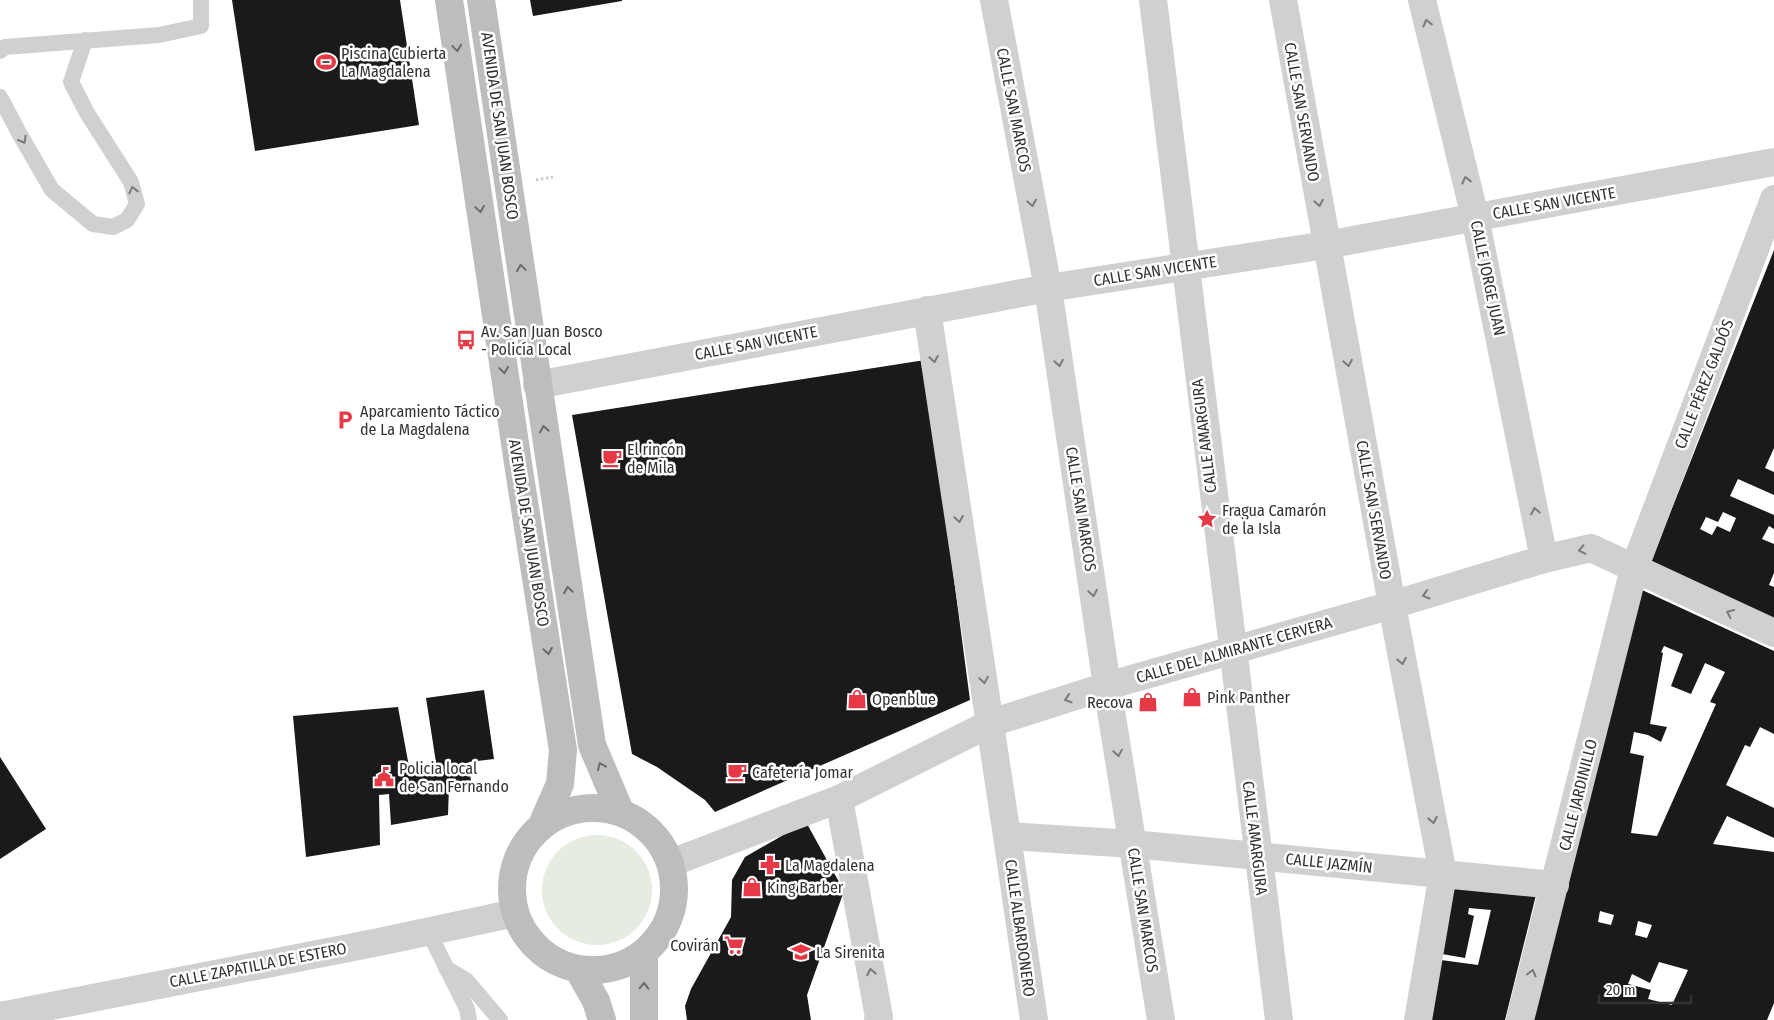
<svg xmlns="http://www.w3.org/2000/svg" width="1774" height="1020" viewBox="0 0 1774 1020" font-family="'Fira Sans Condensed',sans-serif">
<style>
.green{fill:#e6ecdf}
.building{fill:#1a1a1a;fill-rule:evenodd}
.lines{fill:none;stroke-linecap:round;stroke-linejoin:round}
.path{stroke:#cdcdcd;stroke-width:3;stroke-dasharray:2.5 2.5;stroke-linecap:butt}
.lane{stroke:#d0d0d0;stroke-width:16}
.street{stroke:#d0d0d0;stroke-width:28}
.secondary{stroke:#bdbdbd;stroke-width:28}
.oneway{stroke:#7a7a7a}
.oneway2{stroke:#6a6a6a}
.labels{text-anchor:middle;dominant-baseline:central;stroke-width:5;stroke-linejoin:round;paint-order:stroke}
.poi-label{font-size:16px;fill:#333;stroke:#fff;text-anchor:start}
.street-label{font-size:16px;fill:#333;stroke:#fff}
</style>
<rect width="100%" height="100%" fill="#fff"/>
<path class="green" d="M542 890a55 55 0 1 1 110 0a55 55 0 1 1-110 0Z"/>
<path class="building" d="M 232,0 L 400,0 L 419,125 L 255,151 Z
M 530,0 L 622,0 L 622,1 L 533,16 Z
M 1774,250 L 1774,448 L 1765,468 L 1774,472 L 1774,495 L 1738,479 L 1730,496 L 1774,515 L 1774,529 L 1769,526 L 1762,539 L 1774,544 L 1774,573 L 1769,585 L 1774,587 L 1774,620 L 1650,564 ZM 1723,512 L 1736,518 L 1730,532 L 1717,526 L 1712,535 L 1700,529 L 1706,517 L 1718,522 Z
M 925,360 L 970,700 L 715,812 L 705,800 L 657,767 L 632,754 L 572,415 Z
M 1640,589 L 1774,651 L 1774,734 L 1760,727 L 1750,747 L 1745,745 L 1726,785 L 1774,808 L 1774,838 L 1727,816 L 1713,844 L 1774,852 L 1774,1003 L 1767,1020 L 1533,1020 ZM 1664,646 L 1683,654 L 1671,686 L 1691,694 L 1705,663 L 1725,672 L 1710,702 L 1716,704 L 1657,836 L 1631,833 L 1644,756 L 1630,753 L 1634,732 L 1648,735 L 1661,742 L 1667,727 L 1650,724 L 1663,653 L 1661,652 ZM 1600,911 L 1614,915 L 1611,925 L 1598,922 ZM 1638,921 L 1652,925 L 1647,938 L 1635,935 ZM 1659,962 L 1688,970 L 1672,1005 L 1648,999 L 1651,990 L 1628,984 L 1632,974 L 1650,983 Z
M 484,690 L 494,759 L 469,762 L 471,782 L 449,786 L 448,815 L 391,825 L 389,794 L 379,795 L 380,845 L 306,857 L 293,716 L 398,707 L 410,772 L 437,769 L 426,698 Z
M 0,757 L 46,829 L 0,859 Z
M 806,822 L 844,891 L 807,995 L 811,1020 L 687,1020 L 685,1006 L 691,989 L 731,917 L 732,880 L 745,857 Z
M 1453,887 L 1536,895 L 1505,1020 L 1430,1020 L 1441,960 L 1478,965 L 1491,910 L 1469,908 L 1468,914 L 1474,916 L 1465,958 L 1442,954 Z"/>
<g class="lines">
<path class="path" d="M 536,180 L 553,177"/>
<path class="lane" d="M 0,51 L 5,47 L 159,35 L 201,26 L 201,0
M 0,97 L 19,133 L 52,190 L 93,224 L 113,227 L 127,220 L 137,204 L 131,182 L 87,113 L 71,82 L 85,40
M 428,931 L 467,1009 L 469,1020
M 446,968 L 466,980 L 500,1020"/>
<path class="street" d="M 994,0 L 1048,288 L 1107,686 L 1161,1020
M 1153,0 C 1192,340 1234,680 1279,1020
M 1283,0 L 1392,605 L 1443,874 L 1418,1020
M 1422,0 L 1475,217 L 1544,559
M 927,310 L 1007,836 L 1133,844 L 1555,885
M 537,385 L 1048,288 L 1326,245 L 1774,162
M 839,799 L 879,1017 L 878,1020
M 1007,836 L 1034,1020
M 671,863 L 839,799 L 991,723 L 1107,686 L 1392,605 L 1544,559 L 1591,548 L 1774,633
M 0,1016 L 379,942 L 515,913
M 1520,1020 L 1634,569 L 1774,199"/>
<path class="secondary" d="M 449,0 L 519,470 L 563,750 L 560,784 L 542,825
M 481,0 L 592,745 L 620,811
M512 889a81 81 0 1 1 162 0a81 81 0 1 1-162 0Z
M 578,969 L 596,1001 L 602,1020
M 644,1020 L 644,953"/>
</g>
<defs><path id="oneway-chevron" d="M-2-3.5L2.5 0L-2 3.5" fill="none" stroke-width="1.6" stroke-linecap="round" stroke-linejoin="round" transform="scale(1.25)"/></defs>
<g class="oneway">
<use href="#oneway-chevron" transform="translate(1427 23) rotate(-104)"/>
<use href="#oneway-chevron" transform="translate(23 140) rotate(60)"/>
<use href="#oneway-chevron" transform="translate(1466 180) rotate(-104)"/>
<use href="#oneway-chevron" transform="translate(133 190) rotate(-104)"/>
<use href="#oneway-chevron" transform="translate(1032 203) rotate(79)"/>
<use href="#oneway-chevron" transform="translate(1319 203) rotate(80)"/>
<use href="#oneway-chevron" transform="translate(934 359) rotate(81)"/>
<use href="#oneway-chevron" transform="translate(1059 363) rotate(81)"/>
<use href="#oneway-chevron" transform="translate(1348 363) rotate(80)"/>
<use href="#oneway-chevron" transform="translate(1535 511) rotate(-101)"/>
<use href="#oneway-chevron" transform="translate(959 519) rotate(81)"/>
<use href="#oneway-chevron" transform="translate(1582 550) rotate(168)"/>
<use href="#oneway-chevron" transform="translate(1093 593) rotate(81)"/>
<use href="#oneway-chevron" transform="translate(1426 595) rotate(163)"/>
<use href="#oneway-chevron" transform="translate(1730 613) rotate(-155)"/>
<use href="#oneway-chevron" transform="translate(1402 661) rotate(79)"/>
<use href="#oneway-chevron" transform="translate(984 680) rotate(81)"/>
<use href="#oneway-chevron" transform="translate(1068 699) rotate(162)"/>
<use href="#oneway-chevron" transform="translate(1118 753) rotate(81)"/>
<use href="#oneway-chevron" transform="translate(1433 820) rotate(79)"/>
<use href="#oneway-chevron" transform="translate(871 972) rotate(-101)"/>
<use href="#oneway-chevron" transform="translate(1532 973) rotate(-76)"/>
</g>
<g class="oneway2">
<use href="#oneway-chevron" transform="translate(457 48) rotate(82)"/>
<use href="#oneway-chevron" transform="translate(480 209) rotate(82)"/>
<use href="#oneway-chevron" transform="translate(521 268) rotate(-98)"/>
<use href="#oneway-chevron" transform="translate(504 370) rotate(82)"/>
<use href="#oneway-chevron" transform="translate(544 429) rotate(-99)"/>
<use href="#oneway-chevron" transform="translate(568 590) rotate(-99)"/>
<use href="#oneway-chevron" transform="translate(548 651) rotate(81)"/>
<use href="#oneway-chevron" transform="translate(601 766) rotate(-113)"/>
<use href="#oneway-chevron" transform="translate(644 986) rotate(-89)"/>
</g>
<defs>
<symbol id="stadium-bare" viewBox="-9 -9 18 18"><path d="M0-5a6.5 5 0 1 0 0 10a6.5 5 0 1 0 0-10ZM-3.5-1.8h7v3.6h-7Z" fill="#e63946" stroke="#fff" stroke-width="2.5" paint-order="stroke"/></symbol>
<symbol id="bus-bare" viewBox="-9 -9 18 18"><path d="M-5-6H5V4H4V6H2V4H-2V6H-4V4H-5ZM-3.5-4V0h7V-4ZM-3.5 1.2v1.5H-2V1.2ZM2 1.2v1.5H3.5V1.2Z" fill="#e63946" stroke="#fff" stroke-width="2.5" paint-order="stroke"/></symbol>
<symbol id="parking-bare" viewBox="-9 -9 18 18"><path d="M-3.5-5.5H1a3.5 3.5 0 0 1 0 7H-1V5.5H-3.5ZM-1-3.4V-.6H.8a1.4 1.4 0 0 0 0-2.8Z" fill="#e63946" stroke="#fff" stroke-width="2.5" paint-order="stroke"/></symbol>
<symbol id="cafe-bare" viewBox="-9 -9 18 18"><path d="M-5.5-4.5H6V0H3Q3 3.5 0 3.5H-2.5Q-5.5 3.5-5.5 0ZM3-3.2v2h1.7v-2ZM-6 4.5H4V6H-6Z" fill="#e63946" stroke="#fff" stroke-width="2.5" paint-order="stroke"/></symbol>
<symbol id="sight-bare" viewBox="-9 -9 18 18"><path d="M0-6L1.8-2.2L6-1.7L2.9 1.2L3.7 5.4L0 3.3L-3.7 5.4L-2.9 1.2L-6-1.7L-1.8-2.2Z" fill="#e63946" stroke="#fff" stroke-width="2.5" paint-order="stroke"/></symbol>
<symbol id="shop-bare" viewBox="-9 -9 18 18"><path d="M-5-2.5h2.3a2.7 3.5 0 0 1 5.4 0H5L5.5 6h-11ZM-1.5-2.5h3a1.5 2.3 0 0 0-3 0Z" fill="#e63946" stroke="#fff" stroke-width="2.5" paint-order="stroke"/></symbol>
<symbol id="civic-bare" viewBox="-9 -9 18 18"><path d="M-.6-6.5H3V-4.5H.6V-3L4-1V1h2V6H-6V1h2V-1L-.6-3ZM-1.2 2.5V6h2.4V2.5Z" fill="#e63946" stroke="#fff" stroke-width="2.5" paint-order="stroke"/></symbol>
<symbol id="pharmacy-bare" viewBox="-9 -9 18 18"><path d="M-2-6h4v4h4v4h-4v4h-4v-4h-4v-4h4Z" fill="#e63946" stroke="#fff" stroke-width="2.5" paint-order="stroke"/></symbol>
<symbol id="supermarket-bare" viewBox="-9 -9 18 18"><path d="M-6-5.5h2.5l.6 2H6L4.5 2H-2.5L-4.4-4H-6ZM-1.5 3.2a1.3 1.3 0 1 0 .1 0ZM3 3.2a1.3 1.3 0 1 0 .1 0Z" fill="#e63946" stroke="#fff" stroke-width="2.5" paint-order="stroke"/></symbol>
<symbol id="school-bare" viewBox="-9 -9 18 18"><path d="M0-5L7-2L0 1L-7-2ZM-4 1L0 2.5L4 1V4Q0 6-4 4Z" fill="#e63946" stroke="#fff" stroke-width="2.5" paint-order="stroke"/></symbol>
</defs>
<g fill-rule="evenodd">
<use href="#stadium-bare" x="312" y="48" width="28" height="28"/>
<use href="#bus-bare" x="452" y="326" width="28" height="28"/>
<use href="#parking-bare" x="331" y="406" width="28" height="28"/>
<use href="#cafe-bare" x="598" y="444" width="28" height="28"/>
<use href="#sight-bare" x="1193" y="505" width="28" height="28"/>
<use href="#shop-bare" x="1178" y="683" width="28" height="28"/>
<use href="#shop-bare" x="843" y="685" width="28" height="28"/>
<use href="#shop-bare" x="1134" y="688" width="28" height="28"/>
<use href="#cafe-bare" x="723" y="758" width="28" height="28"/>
<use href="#civic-bare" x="370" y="763" width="28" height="28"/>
<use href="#pharmacy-bare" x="756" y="851" width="28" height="28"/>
<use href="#shop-bare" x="738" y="873" width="28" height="28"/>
<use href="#supermarket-bare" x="720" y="931" width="28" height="28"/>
<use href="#school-bare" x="787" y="938" width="28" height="28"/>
</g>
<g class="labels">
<g class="poi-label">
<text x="341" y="53">Piscina Cubierta<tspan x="341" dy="18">La Magdalena</tspan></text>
<text x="481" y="331">Av. San Juan Bosco<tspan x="481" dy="18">- Policía Local</tspan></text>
<text x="360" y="411">Aparcamiento Táctico<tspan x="360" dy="18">de La Magdalena</tspan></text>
<text x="627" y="449">El rincón<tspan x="627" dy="18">de Mila</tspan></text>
<text x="1222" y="510">Fragua Camarón<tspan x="1222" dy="18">de la Isla</tspan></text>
<text x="1207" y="697">Pink Panther</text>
<text x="872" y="699">Openblue</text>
<text x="1133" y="702" text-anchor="end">Recova</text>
<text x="399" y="768">Policia local<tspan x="399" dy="18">de San Fernando</tspan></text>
<text x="752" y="772">Cafetería Jomar</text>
<text x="785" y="865">La Magdalena</text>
<text x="767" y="887">King Barber</text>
<text x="719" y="945" text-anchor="end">Covirán</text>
<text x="816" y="952">La Sirenita</text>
</g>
<g class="street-label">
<text transform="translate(1014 110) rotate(79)">CALLE SAN MARCOS</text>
<text transform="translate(1302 112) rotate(80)">CALLE SAN SERVANDO</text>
<text transform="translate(500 126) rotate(82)">AVENIDA DE SAN JUAN BOSCO</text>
<text transform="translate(1554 203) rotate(-10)">CALLE SAN VICENTE</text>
<text transform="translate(1155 271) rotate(-9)">CALLE SAN VICENTE</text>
<text transform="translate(1488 278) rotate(78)">CALLE JORGE JUAN</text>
<text transform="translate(756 343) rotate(-11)">CALLE SAN VICENTE</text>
<text transform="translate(1704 384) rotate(-69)">CALLE PÉREZ GALDÓS</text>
<text transform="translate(1204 436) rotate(-97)">CALLE AMARGURA</text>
<text transform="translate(1081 509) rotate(81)">CALLE SAN MARCOS</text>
<text transform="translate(1374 510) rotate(80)">CALLE SAN SERVANDO</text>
<text transform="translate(529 533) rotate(81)">AVENIDA DE SAN JUAN BOSCO</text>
<text transform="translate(1234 650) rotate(-16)">CALLE DEL ALMIRANTE CERVERA</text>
<text transform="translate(1578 795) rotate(-76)">CALLE JARDINILLO</text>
<text transform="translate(1255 838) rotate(83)">CALLE AMARGURA</text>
<text transform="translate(1329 863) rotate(6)">CALLE JAZMÍN</text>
<text transform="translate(1143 910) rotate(81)">CALLE SAN MARCOS</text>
<text transform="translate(1020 928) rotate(82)">CALLE ALBARDONERO</text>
<text transform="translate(258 965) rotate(-11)">CALLE ZAPATILLA DE ESTERO</text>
</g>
</g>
<path d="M1599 995v8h92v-8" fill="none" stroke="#333333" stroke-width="2.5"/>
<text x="1606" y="995" font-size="15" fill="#333333" stroke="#ffffff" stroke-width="4" paint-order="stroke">20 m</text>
</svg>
